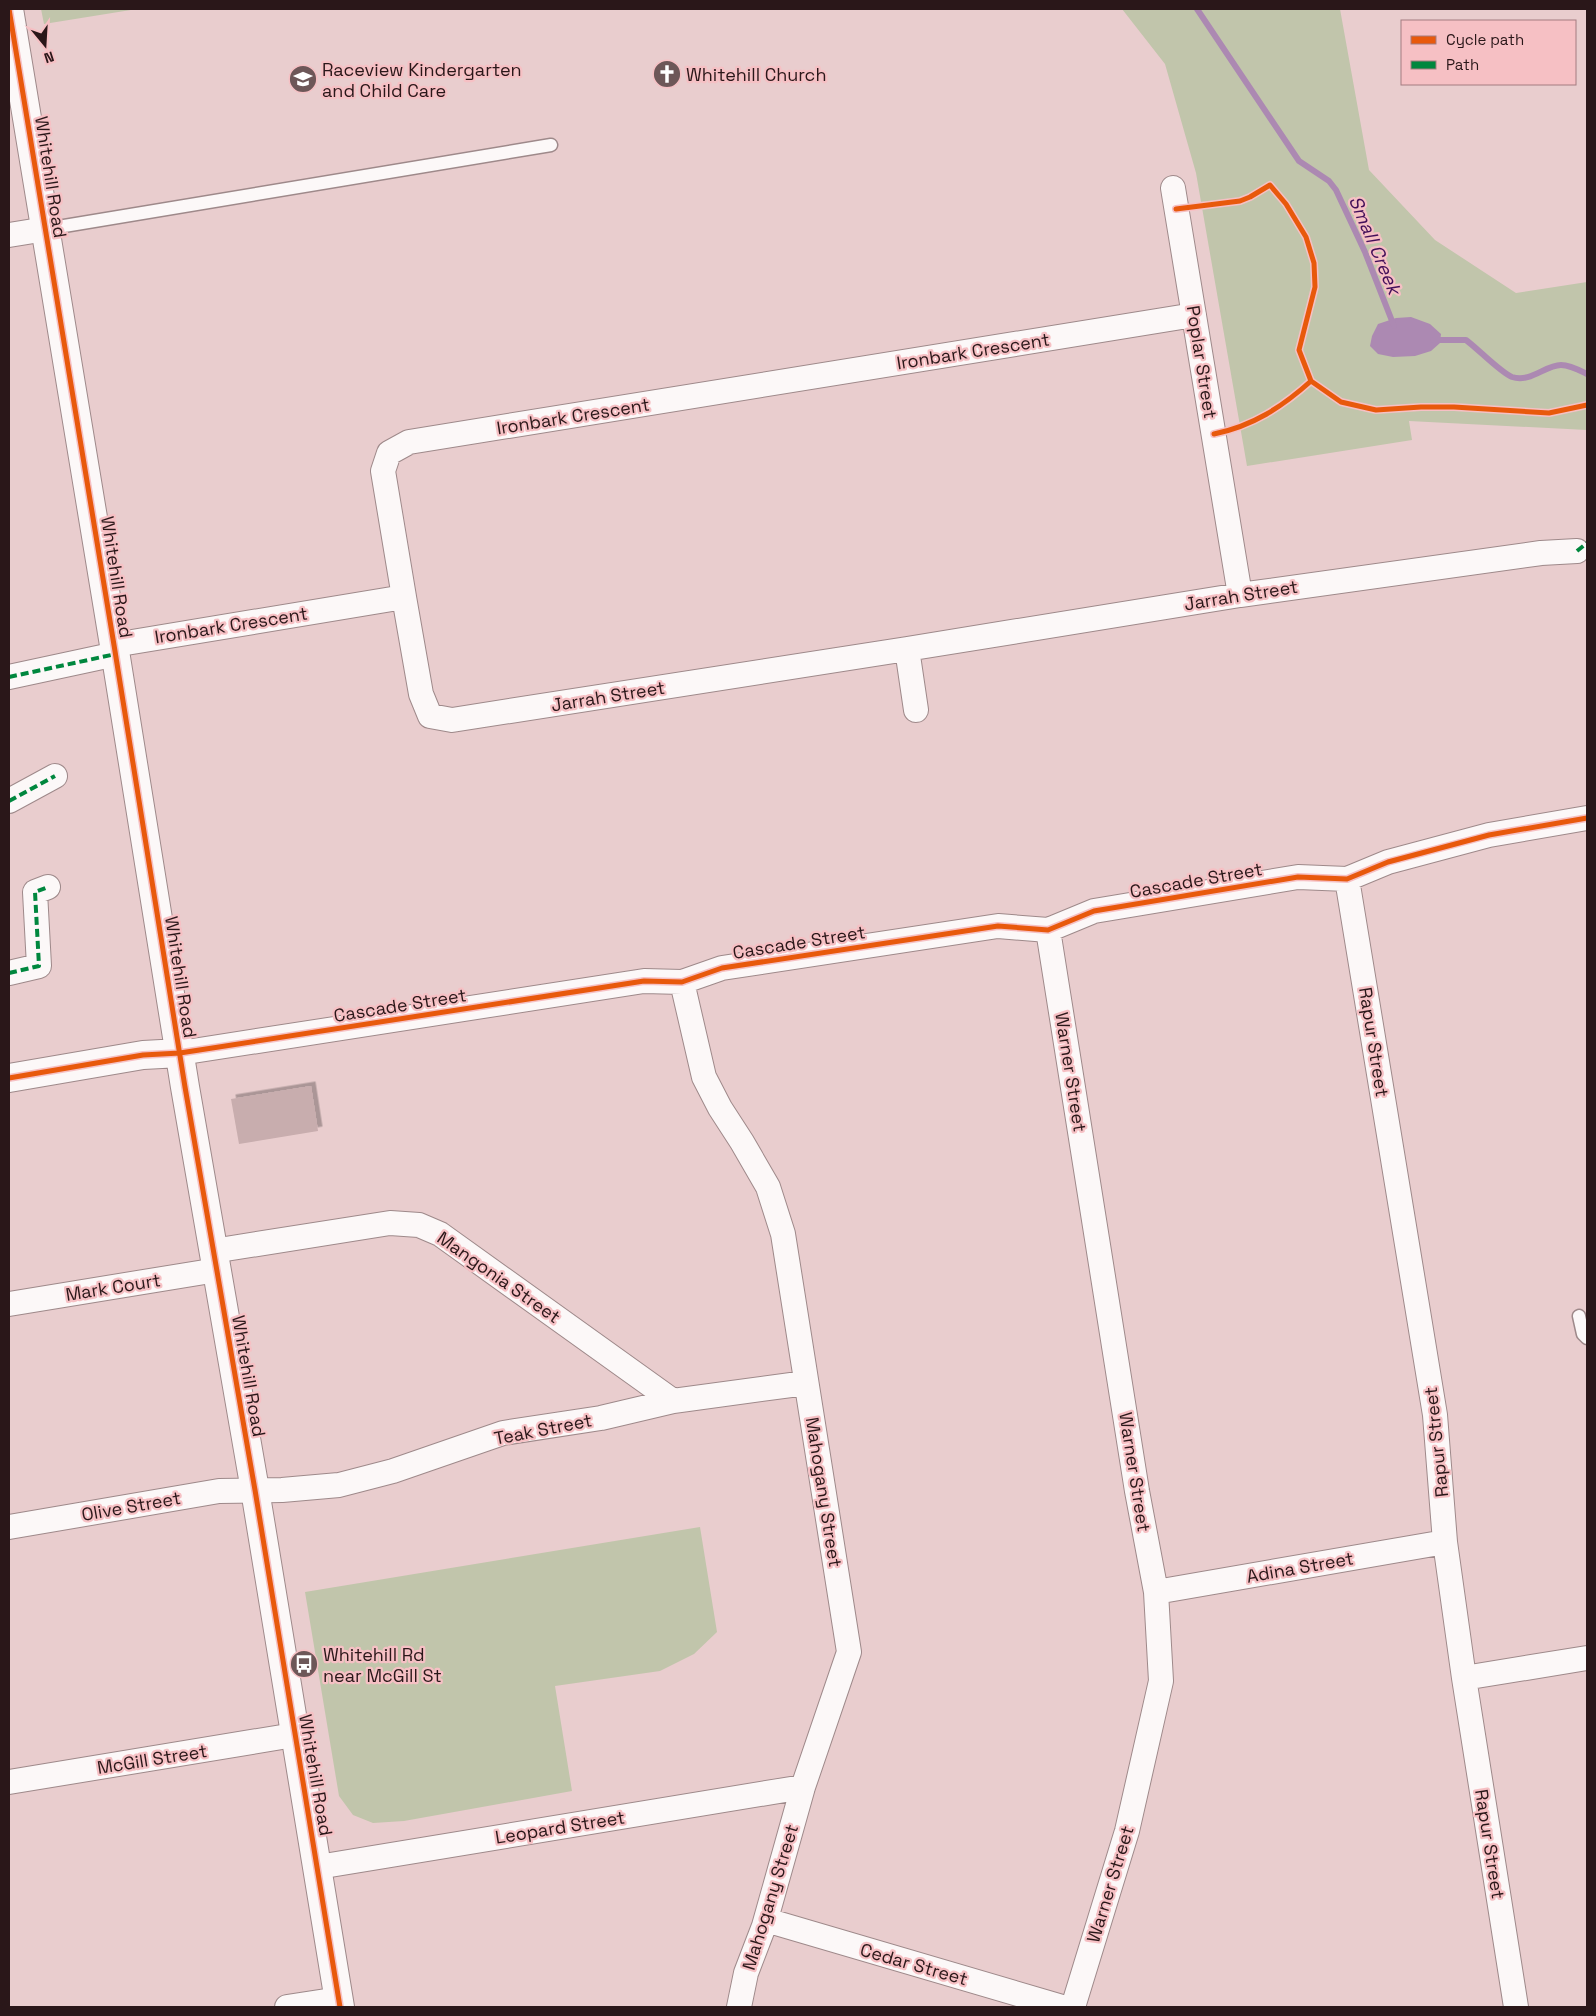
<svg xmlns="http://www.w3.org/2000/svg" width="1596" height="2016" viewBox="0 0 1596 2016" font-family="'Space Grotesk',sans-serif">
<style>
.green{fill:#c1c5ab}
.water{fill:#ac89b2}
.lines{fill:none;stroke-linecap:round;stroke-linejoin:round}
.stream{stroke:#ac89b2;stroke-width:6}
.building{fill:#c8adae;filter:url(#shadow)}
.lane-casing{stroke:#9e898a;stroke-width:15}
.street-casing{stroke:#9e898a;stroke-width:26}
.secondary-casing{stroke:#9e898a;stroke-width:30}
.lane{stroke:#fcf8f8;stroke-width:12}
.street{stroke:#fcf8f8;stroke-width:24}
.secondary{stroke:#fcf8f8;stroke-width:28}
.quiet{stroke:#00873e;stroke-width:4;stroke-dasharray:8 4;stroke-linecap:butt}
.cycleway-casing{stroke:#f6c0c4;stroke-width:8}
.cycleway{stroke:#e8590c;stroke-width:5}
.labels{text-anchor:middle;dominant-baseline:central;stroke-width:4.5;stroke-linejoin:round;paint-order:stroke}
.poi-label{font-size:18px;fill:#2a1719;stroke:#f6c0c4;text-anchor:start}
.street-label{font-size:18px;fill:#2a1719;stroke:#f6c0c4}
.water-label{font-size:19px;font-style:italic;fill:#430f59;stroke:#f6c0c4}
</style>
<defs>
<filter id="shadow"><feDropShadow dx="4.5" dy="-4.5" stdDeviation="0" flood-color="#0004"/></filter>
</defs>
<rect width="100%" height="100%" fill="#e9cdce"/>
<path class="green" d="M 41,9 L 137,9 L 44,24 Z
M 1122,9 L 1340,9 L 1369,170 L 1435,240 L 1516,293 L 1587,282 L 1587,430 L 1409,421 L 1412,440 L 1247,466 L 1196,173 L 1165,64 Z
M 700,1527 L 717,1632 L 694,1654 L 660,1671 L 555,1686 L 572,1791 L 404,1821 L 373,1823 L 353,1815 L 339,1796 L 305,1592 Z"/>
<path class="water" d="M 1411,317 L 1430,324 L 1441,334 L 1440,343 L 1431,351 L 1415,356 L 1393,357 L 1378,354 L 1370,346 L 1372,336 L 1378,324 L 1396,318 Z"/>
<g class="lines">
<path class="stream" d="M 1197,9 L 1299,161 L 1329,181 L 1336,190 L 1365,252 L 1394,326
M 1433,340 L 1466,340 C 1477,348 1501,373 1512,377 C 1531,383 1545,365 1561,365 C 1570,365 1579,370 1587,374"/>
</g>
<path class="building" d="M 311,1086 L 318,1131 L 239,1144 L 231,1099 Z"/>
<g class="lines">
<defs>
<path id="lane" d="M 46,229 L 551,145
M 1579,1316 L 1583,1334 L 1587,1338"/>
<path id="street" d="M 1173,188 L 1240,595
M 9,235 L 46,229
M 404,597 L 421,694 L 430,716 L 452,720 L 907,649 L 1240,595 L 1541,553 L 1577,551
M 114,645 L 404,597 L 383,471 L 389,453 L 409,442 L 1194,315
M 907,649 L 916,710
M 9,677 L 116,654
M 9,801 L 55,776
M 1347,879 L 1435,1415 L 1445,1542 L 1464,1678 L 1516,2007
M 1048,930 L 1137,1491 L 1156,1592 L 1161,1681 L 1127,1831 L 1073,2007
M 9,973 L 39,966 L 35,892 L 48,887
M 682,982 L 704,1077 L 720,1108 L 742,1142 L 768,1187 L 783,1234 L 849,1652 L 803,1787 L 764,1926 L 746,1973 L 739,2007
M 180,1053 L 644,981 L 682,982 L 722,968 L 998,926 L 1048,930 L 1094,911 L 1298,877 L 1347,879 L 1388,862 L 1489,835 L 1587,818
M 213,1251 L 390,1223 L 419,1225 L 440,1234 L 673,1401
M 9,1304 L 217,1270
M 9,1527 L 219,1491 L 282,1490 L 339,1485 L 393,1471 L 503,1433 L 601,1418 L 673,1401 L 806,1383
M 1156,1592 L 1445,1542
M 1464,1678 L 1587,1658
M 9,1782 L 294,1735
M 318,1867 L 803,1787
M 766,1920 L 1062,2007
M 287,2007 L 339,1999"/>
<path id="secondary" d="M 9,9 L 114,645 L 185,1087 L 255,1490 L 340,2007
M 9,1078 L 143,1055 L 180,1053"/>
</defs>
<use href="#lane" class="lane-casing"/>
<use href="#street" class="street-casing"/>
<use href="#secondary" class="secondary-casing"/>
<use href="#lane" class="lane"/>
<use href="#street" class="street"/>
<use href="#secondary" class="secondary"/>
<path class="quiet" d="M 1577,551 L 1587,543
M 9,677 L 116,654
M 9,801 L 55,776
M 9,973 L 39,966 L 35,892 L 48,887"/>
<defs>
<path id="cycleway" d="M 9,9 L 114,645 L 185,1087 L 255,1490 L 340,2007
M 1176,209 L 1240,201 L 1250,197 L 1270,185 L 1286,204 L 1306,237 L 1314,263 L 1315,287 L 1299,350 L 1311,381 L 1341,402 L 1376,410 L 1421,407 L 1454,407 L 1549,413 L 1587,405
M 1214,434 C 1253,426 1282,407 1311,381
M 9,1078 L 143,1055 L 180,1053 L 644,981 L 682,982 L 722,968 L 998,926 L 1048,930 L 1094,911 L 1298,877 L 1347,879 L 1388,862 L 1489,835 L 1587,818"/>
</defs>
<use href="#cycleway" class="cycleway-casing"/>
<use href="#cycleway" class="cycleway"/>
</g>
<defs>
<symbol id="church-disc" viewBox="-11 -11 22 22"><circle r="9.5" fill="#6d5758" stroke="#f6c0c4"/><path d="M-1.2-6h2.4v3.5h3.3v2.4h-3.3V6h-2.4V-.1h-3.3v-2.4h3.3Z" fill="#fff"/></symbol>
<symbol id="school-disc" viewBox="-11 -11 22 22"><circle r="9.5" fill="#6d5758" stroke="#f6c0c4"/><path d="M0-5L7-2L0 1L-7-2ZM-4 1L0 2.5L4 1V4Q0 6-4 4Z" fill="#fff"/></symbol>
<symbol id="bus-disc" viewBox="-11 -11 22 22"><circle r="9.5" fill="#6d5758" stroke="#f6c0c4"/><path d="M-5-6H5V4H4V6H2V4H-2V6H-4V4H-5ZM-3.5-4V0h7V-4ZM-3.5 1.2v1.5H-2V1.2ZM2 1.2v1.5H3.5V1.2Z" fill="#fff"/></symbol>
</defs>
<g fill-rule="evenodd">
<use href="#church-disc" x="651" y="58" width="32" height="32"/>
<use href="#school-disc" x="287" y="63" width="32" height="32"/>
<use href="#bus-disc" x="288" y="1648" width="32" height="32"/>
</g>
<g class="labels">
<g class="poi-label">
<text x="322" y="69">Raceview Kindergarten<tspan x="322" dy="21">and Child Care</tspan></text>
<text x="686" y="74">Whitehill Church</text>
<text x="323" y="1654">Whitehill Rd<tspan x="323" dy="21">near McGill St</tspan></text>
</g>
<g class="street-label">
<text transform="translate(51 177) rotate(81)">Whitehill Road</text>
<text transform="translate(973 351) rotate(-9)">Ironbark Crescent</text>
<text transform="translate(1202 362) rotate(81)">Poplar Street</text>
<text transform="translate(573 416) rotate(-9)">Ironbark Crescent</text>
<text transform="translate(117 577) rotate(81)">Whitehill Road</text>
<text transform="translate(1241 595) rotate(-9)">Jarrah Street</text>
<text transform="translate(231 625) rotate(-9)">Ironbark Crescent</text>
<text transform="translate(608 696) rotate(-9)">Jarrah Street</text>
<text transform="translate(1196 880) rotate(-10)">Cascade Street</text>
<text transform="translate(799 942) rotate(-9)">Cascade Street</text>
<text transform="translate(181 977) rotate(81)">Whitehill Road</text>
<text transform="translate(400 1005) rotate(-9)">Cascade Street</text>
<text transform="translate(1374 1042) rotate(81)">Rapur Street</text>
<text transform="translate(1071 1072) rotate(81)">Warner Street</text>
<text transform="translate(499 1277) rotate(35)">Mangonia Street</text>
<text transform="translate(113 1287) rotate(-9)">Mark Court</text>
<text transform="translate(249 1376) rotate(80)">Whitehill Road</text>
<text transform="translate(543 1429) rotate(-11)">Teak Street</text>
<text transform="translate(1436 1442) rotate(-96)">Rapur Street</text>
<text transform="translate(1135 1472) rotate(81)">Warner Street</text>
<text transform="translate(824 1492) rotate(81)">Mahogany Street</text>
<text transform="translate(131 1506) rotate(-10)">Olive Street</text>
<text transform="translate(1300 1567) rotate(-10)">Adina Street</text>
<text transform="translate(152 1759) rotate(-9)">McGill Street</text>
<text transform="translate(316 1775) rotate(80)">Whitehill Road</text>
<text transform="translate(560 1827) rotate(-9)">Leopard Street</text>
<text transform="translate(1490 1844) rotate(81)">Rapur Street</text>
<text transform="translate(1110 1884) rotate(-73)">Warner Street</text>
<text transform="translate(770 1897) rotate(-73)">Mahogany Street</text>
<text transform="translate(914 1964) rotate(16)">Cedar Street</text>
</g>
<g class="water-label">
<text transform="translate(1375 245) rotate(67)">Small Creek</text>
</g>
</g>
<rect width="1596" height="2016" fill="none" stroke="#2a1719" stroke-width="20"/>
<rect x="1401" y="20" width="175" height="65" fill="#f6c0c4" stroke="#a47c80"/>
<rect x="1411" y="36" width="25" height="8" fill="#e8590c" stroke="#a47c80"/>
<text x="1446" y="45" font-size="15" fill="#2a1719">Cycle path</text>
<rect x="1411" y="61" width="25" height="8" fill="#00873e" stroke="#a47c80"/>
<text x="1446" y="70" font-size="15" fill="#2a1719">Path</text>
<g transform="translate(45 45) rotate(162)" stroke="#f6c0c4" stroke-width="4" paint-order="stroke">
<path d="M0-4L9 19L0 12L-9 19Z" fill="#2a1719"/>
<text y="-8" font-size="14" font-weight="bold" text-anchor="middle" fill="#2a1719">N</text>
</g>
</svg>
